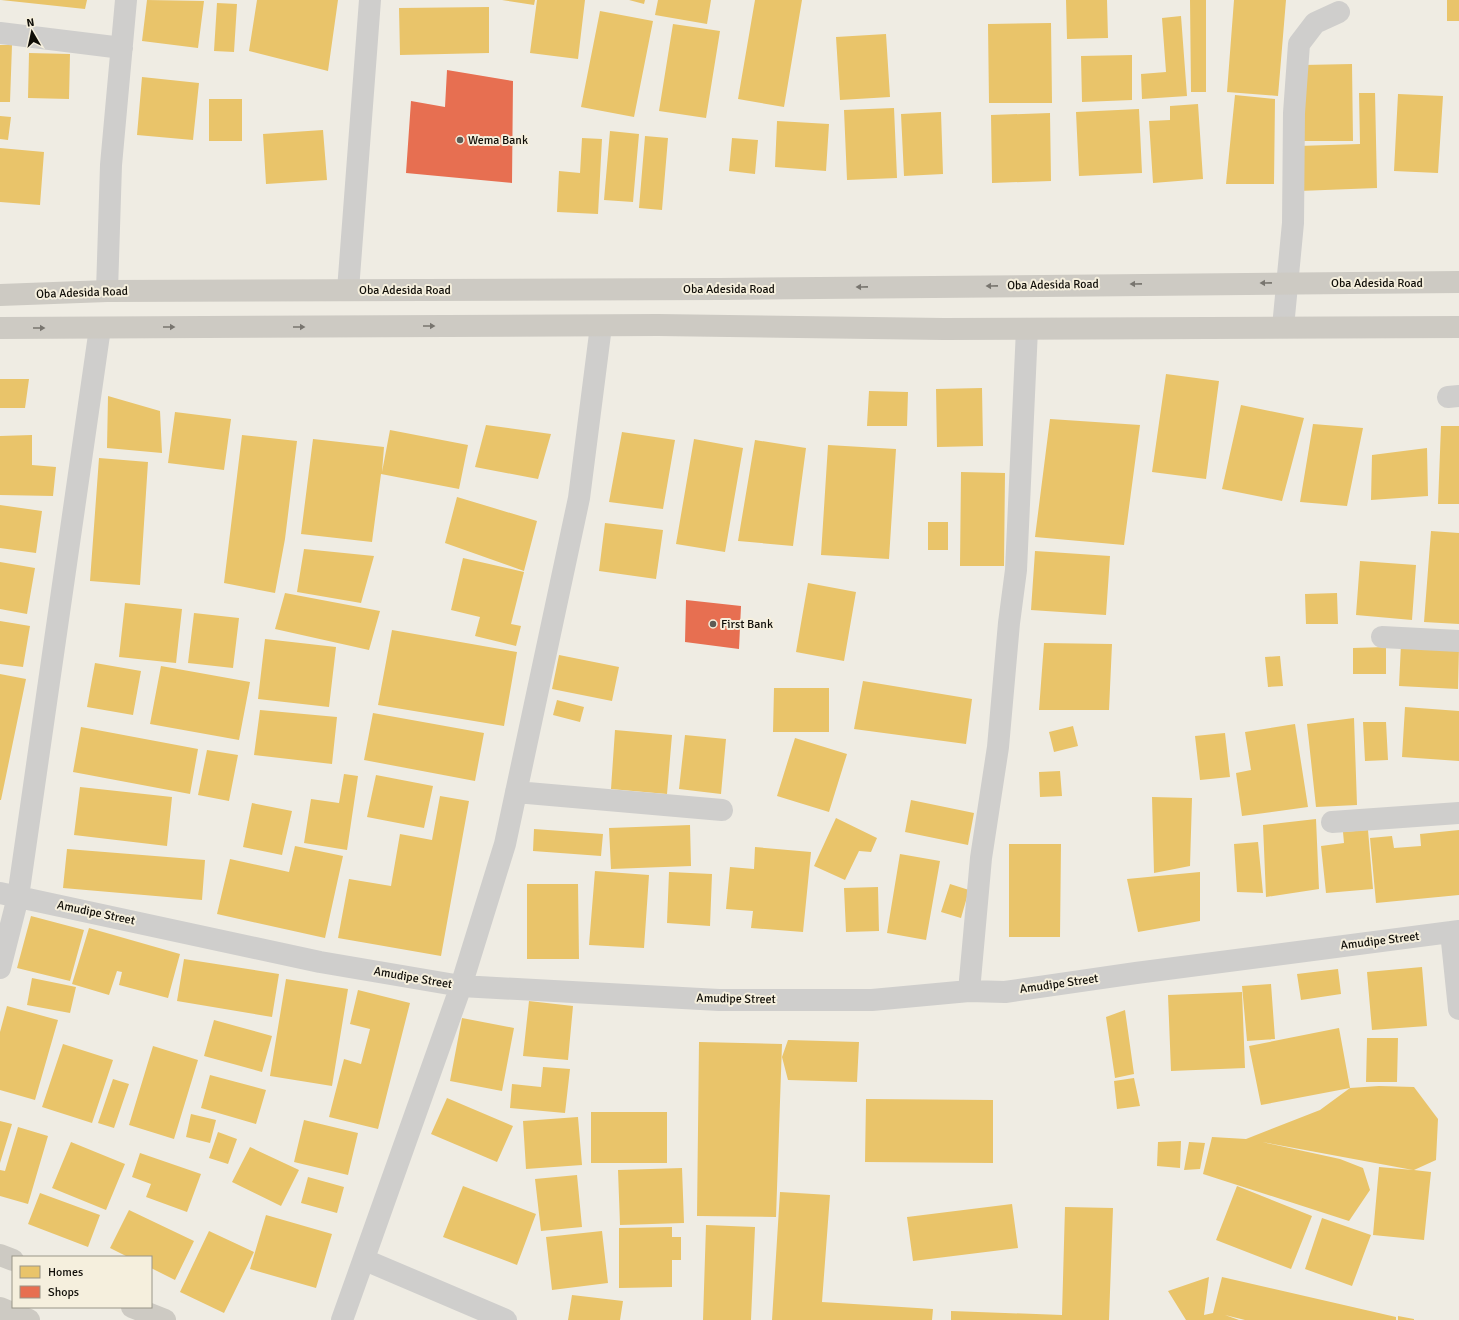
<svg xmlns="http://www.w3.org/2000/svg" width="1459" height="1320" viewBox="0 0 1459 1320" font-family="Signika,sans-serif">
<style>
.homes{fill:#e9c46a}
.shops{fill:#e76f51}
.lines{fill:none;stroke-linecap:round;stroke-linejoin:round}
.minor{stroke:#cfcecc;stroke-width:22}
.major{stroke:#cdcac3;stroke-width:22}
.oneway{fill:#78756f}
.poi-dot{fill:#5e5c55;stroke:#f5efdd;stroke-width:1.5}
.labels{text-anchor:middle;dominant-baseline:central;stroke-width:4;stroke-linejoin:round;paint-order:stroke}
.poi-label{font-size:12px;fill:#100e08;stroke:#f5efdd;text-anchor:start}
.street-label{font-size:12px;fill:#100e08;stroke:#f5efdd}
</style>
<rect width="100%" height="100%" fill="#efece3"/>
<path class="homes" d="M 1,0 L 87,0 L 85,9 Z
M 147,0 L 204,1 L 198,48 L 142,41 Z
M 257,0 L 338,0 L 328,71 L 249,51 Z
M 502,0 L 535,0 L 534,5 Z
M 537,0 L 585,0 L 578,59 L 530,53 Z
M 629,0 L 645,0 L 644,4 Z
M 658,0 L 711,0 L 707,24 L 655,15 Z
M 755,0 L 802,0 L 784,107 L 738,99 Z
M 1066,0 L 1107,0 L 1108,38 L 1067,39 Z
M 1190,0 L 1206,0 L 1206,92 L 1191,92 Z
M 1234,0 L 1286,0 L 1278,96 L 1227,92 Z
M 1447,0 L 1459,0 L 1459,21 L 1447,21 Z
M 217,3 L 237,4 L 234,52 L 214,51 Z
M 489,7 L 489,53 L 400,55 L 399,8 Z
M 600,11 L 653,21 L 634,117 L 581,107 Z
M 1181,16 L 1187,96 L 1142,99 L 1141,74 L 1166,72 L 1162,18 Z
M 1051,23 L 1052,103 L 989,103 L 988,24 Z
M 673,24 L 720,31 L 706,118 L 659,111 Z
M 886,34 L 890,97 L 840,100 L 836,37 Z
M 0,45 L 12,45 L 10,102 L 0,102 Z
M 29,53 L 70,54 L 69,99 L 28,98 Z
M 1132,55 L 1132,100 L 1082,102 L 1081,56 Z
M 1352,64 L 1353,141 L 1304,141 L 1303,65 Z
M 142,77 L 199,83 L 193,140 L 137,135 Z
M 1359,93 L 1375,93 L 1377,188 L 1299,191 L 1298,146 L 1360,144 Z
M 1398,94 L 1443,96 L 1438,173 L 1394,171 Z
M 1235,95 L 1275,99 L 1274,184 L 1226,184 Z
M 209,99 L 242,99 L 242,141 L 209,141 Z
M 1198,104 L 1203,179 L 1153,183 L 1149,121 L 1170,120 L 1170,106 Z
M 894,108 L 897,178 L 847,180 L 844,110 Z
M 1139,109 L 1142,173 L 1079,176 L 1076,112 Z
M 941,112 L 943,174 L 904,176 L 901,114 Z
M 1050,113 L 1051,181 L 992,183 L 991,115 Z
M 0,116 L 11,117 L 8,140 L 0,139 Z
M 777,121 L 829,124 L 826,171 L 775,167 Z
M 323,130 L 327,180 L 266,184 L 263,134 Z
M 610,131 L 639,134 L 633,202 L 604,200 Z
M 645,136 L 668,138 L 662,210 L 639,208 Z
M 582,138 L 602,139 L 598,214 L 557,212 L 559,171 L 580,173 Z
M 732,138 L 758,140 L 755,174 L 729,171 Z
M 0,148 L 44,152 L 40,205 L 0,202 Z
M 1166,374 L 1219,381 L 1206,479 L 1152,472 Z
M 0,379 L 29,379 L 25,408 L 0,408 Z
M 982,388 L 983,446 L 937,447 L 936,389 Z
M 869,391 L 908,392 L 907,426 L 867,426 Z
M 108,396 L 160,411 L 162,453 L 107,448 Z
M 1241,405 L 1304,418 L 1282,501 L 1222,489 Z
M 175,412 L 231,419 L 224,470 L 168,463 Z
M 1050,419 L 1140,425 L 1124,545 L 1035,537 Z
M 1313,424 L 1363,428 L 1347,506 L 1300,502 Z
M 486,425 L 551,434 L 538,479 L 475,467 Z
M 1441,426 L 1459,426 L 1459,504 L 1438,504 Z
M 390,430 L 468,445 L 459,489 L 381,474 L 372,542 L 301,534 L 313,439 L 384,447 L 382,472 Z
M 622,432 L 675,440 L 663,509 L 609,502 Z
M 32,435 L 32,465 L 56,467 L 53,496 L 0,495 L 0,436 Z
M 242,435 L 297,441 L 285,539 L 275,593 L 224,583 Z
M 694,439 L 743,448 L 725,552 L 676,544 Z
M 755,440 L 806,448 L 793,546 L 738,541 Z
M 828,445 L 896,449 L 889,559 L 821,555 Z
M 1427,448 L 1428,496 L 1371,500 L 1372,455 Z
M 99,458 L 148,462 L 140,585 L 90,581 Z
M 961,472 L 1005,473 L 1004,566 L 960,566 Z
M 457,497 L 537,521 L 524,571 L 445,543 Z
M 0,505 L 42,511 L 36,553 L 0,548 Z
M 928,522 L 948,522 L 948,550 L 928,550 Z
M 605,523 L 663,530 L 656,579 L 599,571 Z
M 1431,531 L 1459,533 L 1459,624 L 1424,622 Z
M 304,549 L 374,556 L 361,603 L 297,592 Z
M 1035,551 L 1110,556 L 1106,615 L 1031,610 Z
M 463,558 L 524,572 L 511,624 L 521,626 L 516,646 L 475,636 L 480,617 L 451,610 Z
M 1360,561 L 1416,565 L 1412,620 L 1356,615 Z
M 0,562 L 35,568 L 27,614 L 0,609 Z
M 808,583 L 856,592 L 844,661 L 796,652 Z
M 285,593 L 380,611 L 369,650 L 275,629 Z
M 1337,593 L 1338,624 L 1306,624 L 1305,594 Z
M 125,603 L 182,609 L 176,663 L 119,657 Z
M 194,613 L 239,618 L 233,668 L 188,663 Z
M 0,621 L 30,626 L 23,667 L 0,664 Z
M 392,630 L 517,652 L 504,726 L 378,705 Z
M 265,639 L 336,647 L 329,707 L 258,699 Z
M 1044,643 L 1112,644 L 1109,710 L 1039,710 Z
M 1401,644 L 1459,647 L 1458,689 L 1399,686 Z
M 1386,647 L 1386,674 L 1353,674 L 1353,648 Z
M 559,655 L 619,667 L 612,701 L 552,689 Z
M 1280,656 L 1283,686 L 1268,687 L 1265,657 Z
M 95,663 L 141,671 L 133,715 L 87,707 Z
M 161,666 L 250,682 L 239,740 L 150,724 Z
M 0,674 L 26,679 L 1,800 L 0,800 Z
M 863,681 L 972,699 L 966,744 L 854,729 Z
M 774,688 L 829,688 L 829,732 L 773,732 Z
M 557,700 L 584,707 L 580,722 L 553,715 Z
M 1405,707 L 1459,711 L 1459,761 L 1402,757 Z
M 260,710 L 337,717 L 332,764 L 254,755 Z
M 373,713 L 484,733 L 475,781 L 364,760 Z
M 1354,718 L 1357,805 L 1316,807 L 1307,724 Z
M 1363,722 L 1386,722 L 1388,760 L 1365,761 Z
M 1295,724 L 1308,807 L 1242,816 L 1236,773 L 1251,770 L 1245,732 Z
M 1073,726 L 1078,746 L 1054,752 L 1049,732 Z
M 81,727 L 198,749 L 190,794 L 73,772 Z
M 615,730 L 672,735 L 667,794 L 611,789 Z
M 1225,733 L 1230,777 L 1200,780 L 1195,736 Z
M 685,735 L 726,739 L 721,794 L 679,789 Z
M 795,738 L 847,754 L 829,812 L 777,796 Z
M 207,750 L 238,755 L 229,801 L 198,795 Z
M 1060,771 L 1062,796 L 1040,797 L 1039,772 Z
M 344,774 L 358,776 L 347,850 L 304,843 L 311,799 L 339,803 Z
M 376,775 L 433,786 L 424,828 L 367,817 Z
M 80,787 L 172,797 L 167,846 L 74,835 Z
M 440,796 L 469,801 L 441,956 L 338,938 L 349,879 L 391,886 L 400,834 L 432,840 Z
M 1152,797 L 1192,798 L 1190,866 L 1154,873 Z
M 911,800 L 974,813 L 968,845 L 905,832 Z
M 252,803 L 292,811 L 282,855 L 243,847 Z
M 836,818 L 877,838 L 871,852 L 859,851 L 845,880 L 814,866 Z
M 1316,819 L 1319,889 L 1266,897 L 1263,825 Z
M 690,825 L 691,866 L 611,869 L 609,828 Z
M 534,829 L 603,834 L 601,856 L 533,851 Z
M 1368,830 L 1373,889 L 1326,893 L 1321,846 L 1344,843 L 1343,832 Z
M 1459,830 L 1459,895 L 1376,903 L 1370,838 L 1392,836 L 1394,848 L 1421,846 L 1420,834 Z
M 1258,842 L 1263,893 L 1237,892 L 1234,844 Z
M 1009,844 L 1061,844 L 1060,937 L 1009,937 Z
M 295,846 L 343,856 L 325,938 L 217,914 L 230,859 L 289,872 Z
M 755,847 L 811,852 L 803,932 L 751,928 L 753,911 L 726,909 L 730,867 L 754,869 Z
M 67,849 L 205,860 L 202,900 L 63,888 Z
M 900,854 L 940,861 L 926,940 L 887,933 Z
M 595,871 L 649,875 L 644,948 L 589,945 Z
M 669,872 L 712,874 L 710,926 L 667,923 Z
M 1200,872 L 1200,921 L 1138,932 L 1127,879 Z
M 527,884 L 578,884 L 579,959 L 527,959 Z
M 950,884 L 969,890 L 961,918 L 941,912 Z
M 878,887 L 879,931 L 846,932 L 844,888 Z
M 31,916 L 84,930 L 70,981 L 17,968 Z
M 89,928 L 180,954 L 168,998 L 119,985 L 122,972 L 117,971 L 109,995 L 72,984 Z
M 184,959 L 279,974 L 272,1017 L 177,1001 Z
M 1422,967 L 1427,1026 L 1372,1030 L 1367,972 Z
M 1338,969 L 1341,994 L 1301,1000 L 1297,974 Z
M 32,978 L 76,987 L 70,1013 L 27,1005 Z
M 286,979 L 348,989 L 332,1086 L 270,1076 Z
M 1271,984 L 1275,1039 L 1247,1041 L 1242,986 Z
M 358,990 L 410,1003 L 378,1129 L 329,1117 L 344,1059 L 361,1064 L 370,1029 L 350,1024 Z
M 1242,992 L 1245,1068 L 1171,1071 L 1168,995 Z
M 529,1001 L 573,1006 L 568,1060 L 523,1056 Z
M 7,1006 L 58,1020 L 35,1100 L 0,1090 L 0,1032 Z
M 1125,1010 L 1134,1074 L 1115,1078 L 1106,1017 Z
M 462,1018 L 514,1028 L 502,1091 L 450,1081 Z
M 214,1020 L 272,1036 L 262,1072 L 204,1056 Z
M 1339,1028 L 1350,1088 L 1261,1105 L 1249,1046 Z
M 1367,1038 L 1398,1038 L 1397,1082 L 1366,1082 Z
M 788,1040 L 859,1042 L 857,1082 L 788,1080 L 782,1057 Z
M 699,1042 L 782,1044 L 776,1217 L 697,1216 Z
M 63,1044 L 113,1060 L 92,1123 L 42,1107 Z
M 153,1046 L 198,1060 L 174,1139 L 129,1125 Z
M 543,1067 L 570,1069 L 565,1113 L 510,1108 L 512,1084 L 541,1087 Z
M 210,1075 L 266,1090 L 256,1124 L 201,1108 Z
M 1134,1078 L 1140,1106 L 1117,1109 L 1114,1081 Z
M 113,1079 L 129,1084 L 114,1128 L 98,1123 Z
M 1379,1086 L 1414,1087 L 1438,1119 L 1436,1160 L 1414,1170 L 1431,1172 L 1424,1240 L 1373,1235 L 1379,1167 L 1413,1170 L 1262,1142 L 1340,1159 L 1363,1168 L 1370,1190 L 1349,1221 L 1203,1174 L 1212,1137 L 1246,1139 L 1320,1110 L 1350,1088 Z
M 447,1098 L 513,1126 L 497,1162 L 431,1134 Z
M 866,1099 L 993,1100 L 993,1163 L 865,1162 Z
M 591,1112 L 667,1112 L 667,1163 L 591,1163 Z
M 191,1114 L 216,1120 L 210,1143 L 186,1137 Z
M 578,1117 L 582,1165 L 526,1169 L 523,1121 Z
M 304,1120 L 358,1133 L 348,1175 L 294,1162 Z
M 0,1121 L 12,1124 L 0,1163 Z
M 18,1127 L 48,1136 L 28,1204 L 0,1196 L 0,1170 L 5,1171 Z
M 218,1132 L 237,1139 L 228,1164 L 209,1158 Z
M 1181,1141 L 1180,1168 L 1157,1166 L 1158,1142 Z
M 71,1142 L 125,1164 L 106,1210 L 52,1188 Z
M 1189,1142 L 1205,1143 L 1200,1169 L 1184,1170 Z
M 250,1147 L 299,1170 L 281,1206 L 232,1182 Z
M 140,1153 L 201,1174 L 187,1212 L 146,1197 L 151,1184 L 132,1177 Z
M 682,1168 L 684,1223 L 620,1225 L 618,1170 Z
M 577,1175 L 582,1227 L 541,1231 L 535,1179 Z
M 308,1177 L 344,1187 L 337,1213 L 301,1203 Z
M 463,1186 L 536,1214 L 517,1265 L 443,1237 Z
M 1237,1186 L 1312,1216 L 1291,1269 L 1216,1240 Z
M 780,1192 L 830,1195 L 822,1302 L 933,1309 L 932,1320 L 772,1320 Z
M 40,1193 L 100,1215 L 88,1247 L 28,1224 Z
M 1012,1204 L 1018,1248 L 913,1261 L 907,1217 Z
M 1065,1207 L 1113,1208 L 1109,1320 L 951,1320 L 951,1311 L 1062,1315 Z
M 129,1210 L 194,1241 L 175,1280 L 151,1268 L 151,1257 L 128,1257 L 110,1248 Z
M 266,1215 L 332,1234 L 316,1288 L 250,1269 Z
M 1322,1218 L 1371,1235 L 1352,1286 L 1305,1269 Z
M 706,1225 L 755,1227 L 751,1320 L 703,1320 Z
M 672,1227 L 672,1237 L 681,1237 L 681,1260 L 672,1260 L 672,1287 L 619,1288 L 619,1228 Z
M 209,1231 L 254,1252 L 224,1313 L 180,1292 Z
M 602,1231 L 608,1283 L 552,1290 L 546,1237 Z
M 1209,1277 L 1204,1315 L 1213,1313 L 1222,1277 L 1396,1317 L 1396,1320 L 1245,1320 L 1225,1315 L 1239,1320 L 1186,1320 L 1168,1291 Z
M 572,1295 L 623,1301 L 620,1320 L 568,1320 Z
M 1398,1316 L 1414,1319 L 1414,1320 L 1398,1320 Z"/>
<path class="shops" d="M 447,70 L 513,81 L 512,183 L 406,173 L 411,101 L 445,107 Z
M 686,600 L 741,606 L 739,649 L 685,642 Z"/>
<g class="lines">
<path class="minor" d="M 0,33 L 122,48
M 348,290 L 370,0
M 107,291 L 111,165 L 126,0
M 1283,327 L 1293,223 L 1294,113 L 1299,44 L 1315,23 L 1339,12
M 1448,397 L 1459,396
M 1382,637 L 1459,641
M 516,792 L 722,810
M 1332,822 L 1459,813
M 0,893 L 320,962 L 461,986 L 719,1000 L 872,1000 L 969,991 L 1005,992 L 1136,973 L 1459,931
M 1451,932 L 1459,1009
M 0,968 L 18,897 L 100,328
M 969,991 L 981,858 L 998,747 L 1009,623 L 1016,570 L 1027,329
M 365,1260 L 506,1320
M 342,1320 L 461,986 L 505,844 L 579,498 L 601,326"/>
<path class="major" d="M 0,295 L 107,291 L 720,289 L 1459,282
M 0,328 L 658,325 L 944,329 L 1459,327
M 0,1255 L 13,1260
M 132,1307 L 165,1320
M 0,1308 L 29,1320"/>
</g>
<defs><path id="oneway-solid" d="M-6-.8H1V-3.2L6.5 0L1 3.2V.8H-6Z"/></defs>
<g class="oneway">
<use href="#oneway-solid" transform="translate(1266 283) rotate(179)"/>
<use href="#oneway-solid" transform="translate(1136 284) rotate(179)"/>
<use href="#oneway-solid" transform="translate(992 286) rotate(179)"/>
<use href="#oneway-solid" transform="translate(862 287) rotate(179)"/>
<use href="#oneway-solid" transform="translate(429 326)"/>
<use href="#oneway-solid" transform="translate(169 327)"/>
<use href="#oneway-solid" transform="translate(299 327)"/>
<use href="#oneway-solid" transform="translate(39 328)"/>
</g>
<g class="poi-dot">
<circle cx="460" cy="140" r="4"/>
<circle cx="713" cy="624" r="4"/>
</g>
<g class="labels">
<g class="poi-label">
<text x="468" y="140">Wema Bank</text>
<text x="721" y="624">First Bank</text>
</g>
<g class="street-label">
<text x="1377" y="283">Oba Adesida Road</text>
<text transform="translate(1053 285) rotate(-1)">Oba Adesida Road</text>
<text x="729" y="289">Oba Adesida Road</text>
<text x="405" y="290">Oba Adesida Road</text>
<text transform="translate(82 293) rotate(-2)">Oba Adesida Road</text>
<text transform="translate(96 913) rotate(12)">Amudipe Street</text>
<text transform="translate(1380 941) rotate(-7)">Amudipe Street</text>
<text transform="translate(413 978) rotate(10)">Amudipe Street</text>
<text transform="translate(1059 984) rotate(-8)">Amudipe Street</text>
<text transform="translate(736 999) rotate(1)">Amudipe Street</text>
</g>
</g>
<rect x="12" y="1256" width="140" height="52" fill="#f5efdd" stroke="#999588"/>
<rect x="20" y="1266" width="20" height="12" fill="#e9c46a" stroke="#999588"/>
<text x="48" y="1276" font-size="12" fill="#100e08">Homes</text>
<rect x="20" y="1286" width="20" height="12" fill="#e76f51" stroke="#999588"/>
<text x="48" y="1296" font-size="12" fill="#100e08">Shops</text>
<g transform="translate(32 32) rotate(351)" stroke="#f5efdd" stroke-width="3" paint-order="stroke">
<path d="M0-3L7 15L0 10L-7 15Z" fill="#100e08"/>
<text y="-6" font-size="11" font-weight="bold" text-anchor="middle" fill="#100e08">N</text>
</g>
</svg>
